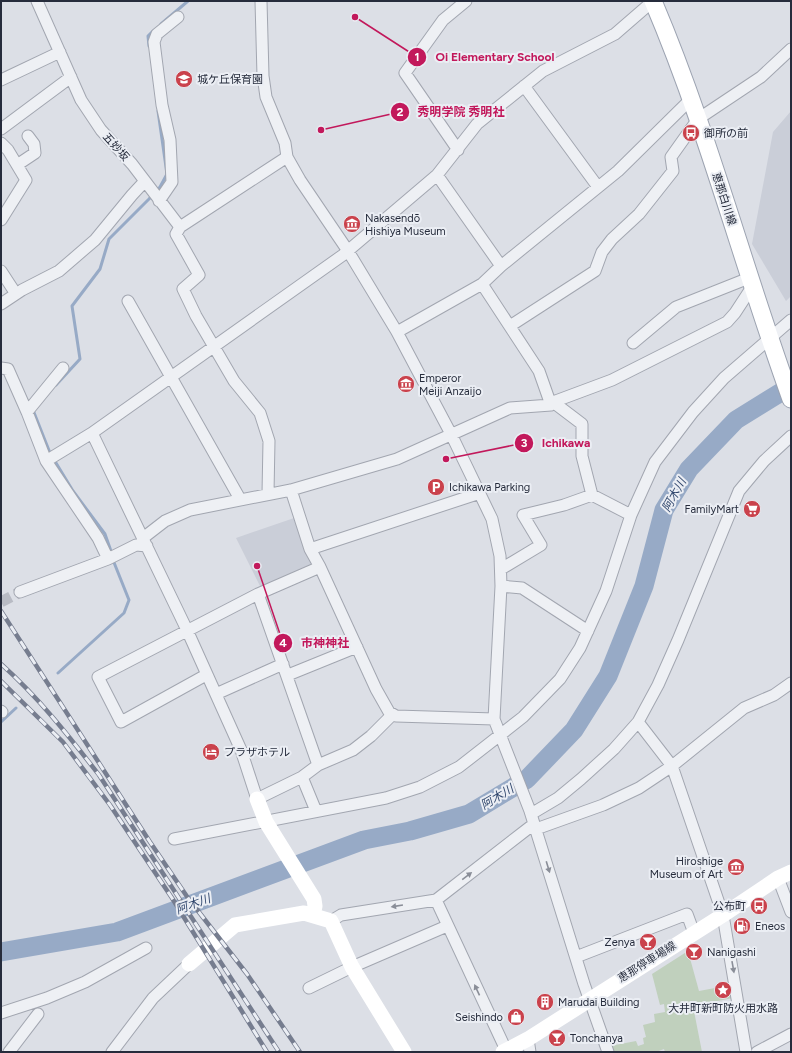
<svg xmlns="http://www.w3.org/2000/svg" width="792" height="1053" viewBox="0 0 792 1053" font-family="Figtree,'Noto Sans JP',sans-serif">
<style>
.built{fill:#caced8}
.green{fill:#c0d0bd}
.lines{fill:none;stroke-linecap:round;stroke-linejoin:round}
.stream{stroke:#97aac6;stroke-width:3}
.river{stroke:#97aac6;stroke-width:19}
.street-tunnel{stroke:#b8bbc4;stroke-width:11;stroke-dasharray:11 5.5;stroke-linecap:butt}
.street-casing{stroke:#a2a6b0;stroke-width:13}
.primary-casing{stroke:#9ca3b1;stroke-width:19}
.street{stroke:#eef0f4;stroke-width:11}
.secondary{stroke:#fff;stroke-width:15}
.primary{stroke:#fff;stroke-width:17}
.rail-casing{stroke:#767d8f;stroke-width:4.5}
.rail{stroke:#ebeef4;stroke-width:3;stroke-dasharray:9;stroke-linecap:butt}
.oneway{fill:#8a8e98}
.labels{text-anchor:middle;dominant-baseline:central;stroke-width:4;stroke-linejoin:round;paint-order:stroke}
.poi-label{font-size:11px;fill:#262c3c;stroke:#ebeef4;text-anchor:start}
.street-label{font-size:11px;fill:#262c3c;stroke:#ebeef4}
.water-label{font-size:12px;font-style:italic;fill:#32486e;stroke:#ebeef4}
.leader{fill:none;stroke:#c2185b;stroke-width:1.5}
.callout-dot{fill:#c2185b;stroke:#ebeef4;stroke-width:1.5}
.mark-label{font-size:12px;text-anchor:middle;font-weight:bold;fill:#fff}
.callout-label{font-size:12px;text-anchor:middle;font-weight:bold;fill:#c2185b;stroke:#ebeef4;stroke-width:4;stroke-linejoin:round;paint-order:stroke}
</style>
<rect width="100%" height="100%" fill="#dcdfe6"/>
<path class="built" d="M 791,111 L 791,296 L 786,301 L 752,244 L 773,132 Z
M 297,517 L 315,565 L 261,588 L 236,538 Z"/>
<path class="green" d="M 688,951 L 699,991 L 731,985 L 733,998 L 693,1006 L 702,1052 L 665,1052 L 664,1049 L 656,1052 L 612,1052 L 610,1046 L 636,1041 L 638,1046 L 644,1044 L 643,1038 L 646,1037 L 643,1025 L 655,1022 L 654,1014 L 665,1012 L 664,1004 L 660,1005 L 652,974 Z"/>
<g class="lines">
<path class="stream" d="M 161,24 L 188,1
M 149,46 L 148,36 L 153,31
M 56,385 L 80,359 L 72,306 L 100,269 L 109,239 L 149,199 L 160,187 L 167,174 L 158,111
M 33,410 L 50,453 L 73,491 L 105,534 L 112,554
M 58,673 L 124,613 L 129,600 L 113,560
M 1,722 L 16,708"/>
<path class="river" d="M 1,952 L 117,932 L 364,840 L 410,831 L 469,814 L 527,779 L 574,730 L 608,676 L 644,586 L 664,510 L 689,469 L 736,420 L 791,386"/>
<path class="street-tunnel" d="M 1,602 L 20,592"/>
<defs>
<path id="street" d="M 37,1 L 81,100 L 101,130 L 132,164 L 180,227
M 261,1 L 263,76 L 266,97 L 285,143 L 287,157 L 300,180 L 348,251 L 397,332 L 451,434 L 492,519 L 500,556 L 501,586 L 494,719 L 530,811 L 584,984 L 608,1052
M 1,80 L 60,52
M 524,86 L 598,187
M 1,129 L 71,77
M 1,143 L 8,150 L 26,180 L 1,220
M 458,150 L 405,73 L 443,20 L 466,1
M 17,165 L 35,153 L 34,144 L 28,136
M 437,175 L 501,266
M 159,201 L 172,182 L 170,140 L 162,105 L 154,42 L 157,34 L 178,17
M 1,271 L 16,294
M 482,284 L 539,371 L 551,405
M 128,301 L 240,499
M 1,304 L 22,290 L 59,271 L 95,240 L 132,195 L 145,181
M 510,326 L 595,271 L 602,252 L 612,239 L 639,214 L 673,171 L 671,157 L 698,119 L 761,77 L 791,49
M 397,332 L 482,284 L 501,266 L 618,171 L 690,100
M 633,343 L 676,307 L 749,278
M 1,368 L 8,369 L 27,412
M 63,368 L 27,412 L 46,461 L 98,538 L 108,559
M 553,402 L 582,424 L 582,456 L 592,495
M 46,461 L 92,433
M 291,490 L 310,549 L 320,567 L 376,689 L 389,712 L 396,716 L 494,719
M 268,493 L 269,441 L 260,413 L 234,381 L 196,316 L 183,289 L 199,275 L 176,234 L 180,227 L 287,157
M 143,538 L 165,521 L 190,510 L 291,490 L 397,459 L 510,408 L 551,405 L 553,402 L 612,380 L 727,322 L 735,313 L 752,287
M 310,549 L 480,493
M 501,569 L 541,545 L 523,515 L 564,505 L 592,495 L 631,515
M 501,586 L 522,588 L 588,631
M 20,592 L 108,559 L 136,545 L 147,546
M 258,594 L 318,765
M 206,675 L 121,722 L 98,677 L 258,594 L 320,567
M 288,675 L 357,647
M 216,694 L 283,664
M 1,711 L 2,712
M 392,715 L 371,736 L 353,750 L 318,765 L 302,777 L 257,799 L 241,750 L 187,630 L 92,433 L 343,255 L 437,175 L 477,124 L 543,71 L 615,34 L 653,1
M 638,722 L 672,766 L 723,915 L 746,1052
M 302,777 L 316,811
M 531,814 L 558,798 L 581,779 L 614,749 L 638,722 L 658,685 L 678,640 L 739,491 L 764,461 L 791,436
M 174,839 L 386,798 L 420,787 L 459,767 L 523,717 L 560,679 L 580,648 L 606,591 L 631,515 L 655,462 L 693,412 L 724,378 L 791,320
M 778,878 L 791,912
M 436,900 L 506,1050
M 331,921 L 341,915 L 436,900 L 530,827 L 536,829 L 603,805 L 639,788 L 672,766 L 744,708 L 774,695 L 791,683
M 576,957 L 687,914 L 694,933
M 309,988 L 352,967 L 447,926
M 1,1013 L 47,998 L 85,982 L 146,948
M 528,1039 L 530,1052
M 9,1052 L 38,1014
M 112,1052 L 153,998 L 189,964
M 757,1052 L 791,1034"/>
<path id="primary" d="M 653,1 C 708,130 743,267 791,399"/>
</defs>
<use href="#street" class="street-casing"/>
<use href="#primary" class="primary-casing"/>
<use href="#street" class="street"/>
<path class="secondary" d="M 257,799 L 266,822 L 314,899 L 315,906 L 313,915
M 189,964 L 235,925 L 304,913 L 331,921 L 352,967 L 404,1052
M 503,1052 L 528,1039 L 723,915 L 778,878 L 791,872"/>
<use href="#primary" class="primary"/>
<defs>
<path id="rail" d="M 1,611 L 150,842 L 188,898 L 247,974 L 300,1052
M 1,664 C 38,697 69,736 99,775 L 279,1052
M 1,681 L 63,742 L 110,805 L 172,898 L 267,1052"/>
</defs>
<use href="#rail" class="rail-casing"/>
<use href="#rail" class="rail"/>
</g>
<defs><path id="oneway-solid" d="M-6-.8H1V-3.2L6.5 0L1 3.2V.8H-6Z"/></defs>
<g class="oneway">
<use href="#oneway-solid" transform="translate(548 867) rotate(73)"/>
<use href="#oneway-solid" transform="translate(467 876) rotate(-37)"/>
<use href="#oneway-solid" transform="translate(397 906) rotate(171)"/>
<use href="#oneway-solid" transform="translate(733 967) rotate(80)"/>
<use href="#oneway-solid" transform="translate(477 990) rotate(-115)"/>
</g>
<defs>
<symbol id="school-disc" viewBox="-11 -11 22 22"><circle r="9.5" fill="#ca424c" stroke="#ebeef4"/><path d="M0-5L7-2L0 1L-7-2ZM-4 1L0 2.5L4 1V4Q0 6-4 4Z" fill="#fff"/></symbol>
<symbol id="bus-disc" viewBox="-11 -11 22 22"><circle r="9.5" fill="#ca424c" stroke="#ebeef4"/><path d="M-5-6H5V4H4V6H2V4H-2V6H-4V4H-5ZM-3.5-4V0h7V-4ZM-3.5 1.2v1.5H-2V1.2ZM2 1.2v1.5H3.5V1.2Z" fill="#fff"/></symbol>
<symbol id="museum-disc" viewBox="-11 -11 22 22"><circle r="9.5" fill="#ca424c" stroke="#ebeef4"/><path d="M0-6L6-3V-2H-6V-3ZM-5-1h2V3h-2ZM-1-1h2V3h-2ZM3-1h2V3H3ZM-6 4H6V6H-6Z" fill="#fff"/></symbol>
<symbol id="parking-disc" viewBox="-11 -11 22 22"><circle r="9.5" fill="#ca424c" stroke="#ebeef4"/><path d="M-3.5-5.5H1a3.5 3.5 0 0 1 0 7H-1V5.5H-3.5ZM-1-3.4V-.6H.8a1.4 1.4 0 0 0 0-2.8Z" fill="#fff"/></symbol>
<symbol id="supermarket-disc" viewBox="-11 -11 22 22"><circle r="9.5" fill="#ca424c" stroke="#ebeef4"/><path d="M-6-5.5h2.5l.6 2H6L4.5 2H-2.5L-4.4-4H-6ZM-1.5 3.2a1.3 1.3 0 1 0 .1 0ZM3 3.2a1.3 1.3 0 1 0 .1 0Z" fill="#fff"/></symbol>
<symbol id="hotel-disc" viewBox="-11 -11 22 22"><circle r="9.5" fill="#ca424c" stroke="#ebeef4"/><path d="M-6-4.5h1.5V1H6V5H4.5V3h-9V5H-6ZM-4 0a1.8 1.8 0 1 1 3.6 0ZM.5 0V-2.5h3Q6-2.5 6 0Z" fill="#fff"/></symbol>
<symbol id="fuel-disc" viewBox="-11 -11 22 22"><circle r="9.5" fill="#ca424c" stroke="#ebeef4"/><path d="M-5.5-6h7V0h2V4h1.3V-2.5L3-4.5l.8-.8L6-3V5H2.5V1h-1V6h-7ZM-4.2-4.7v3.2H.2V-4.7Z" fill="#fff"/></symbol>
<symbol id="bar-disc" viewBox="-11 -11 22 22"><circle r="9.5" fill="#ca424c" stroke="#ebeef4"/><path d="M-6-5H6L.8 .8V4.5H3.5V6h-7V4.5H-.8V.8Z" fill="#fff"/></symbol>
<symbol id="sight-disc" viewBox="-11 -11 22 22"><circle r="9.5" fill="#ca424c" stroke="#ebeef4"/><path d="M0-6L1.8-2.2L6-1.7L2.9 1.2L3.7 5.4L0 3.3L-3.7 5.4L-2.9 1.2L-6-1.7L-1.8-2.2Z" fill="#fff"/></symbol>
<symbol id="building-disc" viewBox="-11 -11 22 22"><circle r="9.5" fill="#ca424c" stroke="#ebeef4"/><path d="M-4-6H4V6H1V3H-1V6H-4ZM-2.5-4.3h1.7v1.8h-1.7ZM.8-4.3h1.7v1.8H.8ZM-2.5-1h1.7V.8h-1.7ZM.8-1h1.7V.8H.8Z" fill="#fff"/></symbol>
<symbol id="shop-disc" viewBox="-11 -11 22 22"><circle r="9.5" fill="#ca424c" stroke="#ebeef4"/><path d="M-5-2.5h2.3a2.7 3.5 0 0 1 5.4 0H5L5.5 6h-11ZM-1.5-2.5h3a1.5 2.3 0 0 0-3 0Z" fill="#fff"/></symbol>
</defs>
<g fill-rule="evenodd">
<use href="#school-disc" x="174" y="69" width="20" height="20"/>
<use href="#bus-disc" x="681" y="123" width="20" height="20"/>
<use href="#museum-disc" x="342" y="214" width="20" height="20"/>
<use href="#museum-disc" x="396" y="374" width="20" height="20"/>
<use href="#parking-disc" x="426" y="477" width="20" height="20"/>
<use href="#supermarket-disc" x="742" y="499" width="20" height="20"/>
<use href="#hotel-disc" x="201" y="742" width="20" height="20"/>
<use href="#museum-disc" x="726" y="857" width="20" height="20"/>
<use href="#bus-disc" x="749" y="896" width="20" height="20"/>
<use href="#fuel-disc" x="732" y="916" width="20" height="20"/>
<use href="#bar-disc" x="638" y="932" width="20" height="20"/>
<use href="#bar-disc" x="684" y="942" width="20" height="20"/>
<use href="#sight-disc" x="713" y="980" width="20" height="20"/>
<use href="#building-disc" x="535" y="992" width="20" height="20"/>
<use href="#shop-disc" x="506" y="1007" width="20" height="20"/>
<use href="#bar-disc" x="547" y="1028" width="20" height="20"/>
</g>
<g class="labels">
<g class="poi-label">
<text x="197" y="79">城ケ丘保育園</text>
<text x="704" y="133">御所の前</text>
<text x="365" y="218">Nakasendō<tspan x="365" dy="13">Hishiya Museum</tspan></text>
<text x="419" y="378">Emperor<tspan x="419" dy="13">Meiji Anzaijo</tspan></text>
<text x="449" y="487">Ichikawa Parking</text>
<text x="739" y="509" text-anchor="end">FamilyMart</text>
<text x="224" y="752">プラザホテル</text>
<text x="723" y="861" text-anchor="end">Hiroshige<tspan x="723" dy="13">Museum of Art</tspan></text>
<text x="746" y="906" text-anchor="end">公布町</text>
<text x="755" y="926">Eneos</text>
<text x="635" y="942" text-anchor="end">Zenya</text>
<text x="707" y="952">Nanigashi</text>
<text x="558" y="1002">Marudai Building</text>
<text x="723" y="1008" text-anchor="middle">大井町新町防火用水路</text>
<text x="503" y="1017" text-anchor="end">Seishindo</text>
<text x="570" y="1038">Tonchanya</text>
</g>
<g class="street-label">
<text transform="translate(116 147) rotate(48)">五妙坂</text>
<text transform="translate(724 199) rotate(72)">恵那白川線</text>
<text transform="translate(647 962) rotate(-32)">恵那停車場線</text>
</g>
<g class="water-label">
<text transform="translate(674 495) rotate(-61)">阿木川</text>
<text transform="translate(497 797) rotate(-31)">阿木川</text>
<text transform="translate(193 904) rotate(-20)">阿木川</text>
</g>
</g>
<path class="leader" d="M355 17L417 57M321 130L400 112M446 459L524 443M257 566L283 643"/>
<g class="callout-dot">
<circle cx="355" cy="17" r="4"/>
<circle cx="321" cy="130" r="4"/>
<circle cx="446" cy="459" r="4"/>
<circle cx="257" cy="566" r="4"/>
<circle cx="417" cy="57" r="10"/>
<circle cx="400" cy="112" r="10"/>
<circle cx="524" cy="443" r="10"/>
<circle cx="283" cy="643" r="10"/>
</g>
<g class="mark-label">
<text x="417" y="61">1</text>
<text x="400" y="116">2</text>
<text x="524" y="447">3</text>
<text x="283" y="647">4</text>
</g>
<g class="callout-label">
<text x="495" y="61">Oi Elementary School</text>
<text x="461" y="116">秀明学院 秀明社</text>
<text x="566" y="447">Ichikawa</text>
<text x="325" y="647">市神神社</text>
</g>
<rect width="792" height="1053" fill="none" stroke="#262c3c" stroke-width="4"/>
</svg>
